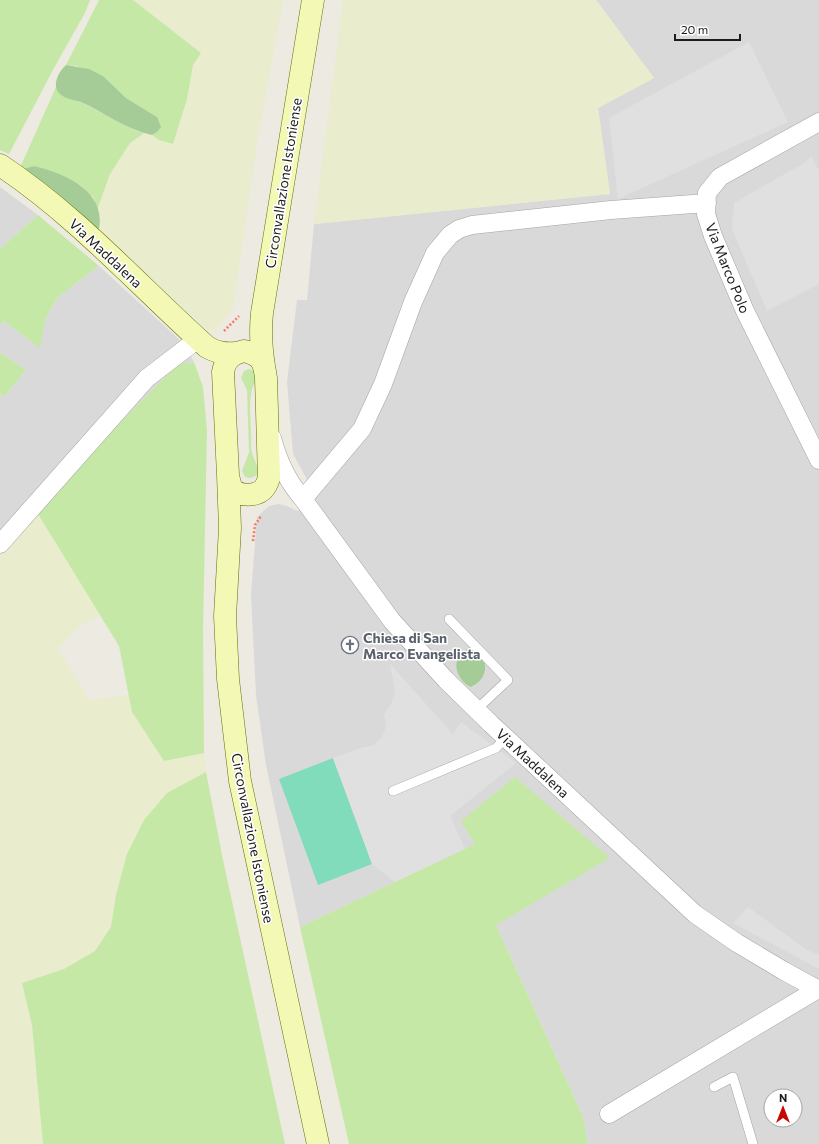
<svg xmlns="http://www.w3.org/2000/svg" width="819" height="1144" viewBox="0 0 819 1144" font-family="Commissioner,sans-serif">
<style>
.residential{fill:#dad9d9;fill-rule:evenodd}
.farmland{fill:#e9eccd}
.grass{fill:#c5e8a7}
.forest{fill:#a5cc97}
.pitch{fill:#80dcbb}
.parking{fill:#e0e0e0}
.lines{fill:none;stroke-linecap:round;stroke-linejoin:round}
.lane-casing{stroke:#a3a3a3;stroke-width:10}
.street-casing{stroke:#a3a3a3;stroke-width:19}
.secondary-casing{stroke:#627006;stroke-width:23}
.path{stroke:#f87a68;stroke-width:2.5;stroke-dasharray:2 2;stroke-linecap:butt}
.lane{stroke:#fff;stroke-width:9}
.street{stroke:#fff;stroke-width:18}
.secondary{stroke:#f3f8b5;stroke-width:22}
.labels{text-anchor:middle;dominant-baseline:central;stroke-width:3;stroke-linejoin:round;paint-order:stroke}
.street-label{font-size:14px;fill:#1c1c1c;stroke:#fff}
.worship-label{font-size:14px;font-weight:bold;fill:#5b616d;stroke:#fff;text-anchor:start}
</style>
<rect width="100%" height="100%" fill="#edeae2"/>
<path class="residential" d="M 596,0 L 819,0 L 819,1144 L 588,1144 L 583,1117 L 496,925 L 476,844 L 300,927 L 266,765 L 256,695 L 251,595 L 257,517 L 269,506 L 279,504 L 287,506 L 297,511 L 316,496 L 293,454 L 287,382 L 297,300 L 307,300 L 314,224 L 610,194 L 598,108 L 654,78 ZM 771,1096 L 795,1096 L 795,1120 L 771,1120 Z
M 0,187 L 38,215 L 0,249 Z
M 99,266 L 182,342 L 194,362 L 178,364 L 0,551 L 0,394 L 4,397 L 26,370 L 0,353 L 0,326 L 4,321 L 39,347 L 46,317 L 59,296 Z"/>
<path class="farmland" d="M 133,0 L 283,0 L 257,143 L 233,309 L 215,331 L 208,330 L 98,233 L 97,210 L 110,174 L 130,143 L 144,133 L 152,135 L 159,140 L 173,143 L 187,99 L 193,65 L 201,53 Z
M 343,0 L 596,0 L 654,78 L 598,108 L 610,194 L 314,224 Z
M 38,514 L 100,615 L 82,625 L 58,648 L 89,700 L 129,695 L 132,712 L 164,761 L 204,753 L 206,772 L 167,793 L 144,820 L 127,855 L 116,895 L 111,927 L 95,951 L 64,969 L 22,983 L 32,1025 L 43,1144 L 0,1144 L 0,551 Z"/>
<path class="grass" d="M 0,0 L 90,0 L 85,13 L 54,68 L 9,154 L 0,150 Z
M 99,0 L 133,0 L 201,53 L 193,65 L 187,99 L 173,144 L 159,140 L 152,135 L 157,132 L 157,117 L 126,98 L 103,76 L 77,66 L 66,65 Z
M 56,87 L 61,95 L 81,102 L 134,130 L 144,133 L 130,143 L 110,174 L 97,210 L 94,198 L 82,186 L 64,176 L 34,166 L 19,170 Z
M 38,215 L 99,266 L 59,296 L 46,317 L 40,348 L 4,321 L 0,326 L 0,249 Z
M 0,353 L 26,370 L 4,397 L 0,394 Z
M 194,362 L 203,387 L 207,430 L 203,629 L 204,753 L 164,761 L 132,712 L 119,646 L 38,514 L 100,443 L 178,364 Z
M 249,369 L 254,371 L 256,381 C 247,392 251,419 251,433 C 252,439 250,446 252,452 C 253,460 260,467 257,475 L 251,478 L 245,477 L 242,471 L 249,452 L 247,390 L 241,378 L 244,371 Z
M 206,772 L 223,860 L 285,1144 L 43,1144 L 32,1025 L 22,983 L 64,969 L 95,951 L 111,927 L 116,895 L 127,854 L 144,820 L 167,793 Z
M 515,777 L 610,858 L 496,925 L 583,1117 L 588,1144 L 349,1144 L 300,927 L 475,844 L 461,821 Z"/>
<path class="forest" d="M 66,65 L 89,69 L 103,76 L 126,98 L 157,117 L 161,127 L 157,132 L 152,135 C 127,130 105,113 81,102 C 75,100 66,99 61,95 C 50,87 59,71 66,65 Z
M 34,166 C 67,174 109,192 98,233 L 19,170 Z
M 470,647 C 489,656 491,677 471,687 C 459,682 450,664 462,653 C 464,651 467,649 470,647 Z"/>
<path class="pitch" d="M 333,758 L 372,864 L 318,885 L 279,779 Z"/>
<path class="parking" d="M 749,42 L 788,122 L 618,199 L 609,118 Z
M 811,156 L 819,171 L 819,284 L 767,311 L 732,229 L 734,203 L 804,163 Z
M 390,664 L 453,734 L 461,722 L 516,763 L 450,816 L 465,849 L 395,882 L 372,864 L 333,758 L 360,748 L 374,745 L 382,737 L 386,726 L 384,715 L 391,704 L 395,691 Z
M 748,907 L 807,950 L 819,955 L 819,969 L 733,923 Z"/>
<g class="lines">
<defs>
<path id="lane" d="M 449,619 L 508,680 L 476,710
M 393,791 L 496,748 L 505,738
M 714,1087 L 733,1077 L 753,1144"/>
<path id="street" d="M 819,122 L 720,177 L 707,193 L 706,214 L 713,236 L 745,311 L 819,460
M 272,438 C 278,461 288,482 303,499 L 392,621 L 446,680 L 491,724 L 695,914 L 737,943 L 784,971 L 819,990
M 303,499 L 362,429 L 383,384 L 413,302 L 435,253 L 450,235 L 459,229 L 472,225 L 611,210 L 707,203
M 0,544 L 147,378 L 198,339
M 609,1114 L 818,989"/>
<path id="secondary" d="M 0,165 C 77,216 139,286 207,347 C 217,353 225,354 236,353
M 244,351 C 261,355 264,361 266,378 L 269,478 C 267,483 266,488 261,491 C 254,496 240,496 233,490 C 230,486 229,480 228,475 L 223,372 C 225,360 231,354 244,351 Z
M 264,366 C 261,347 260,331 262,313 L 313,0
M 228,475 L 230,528 L 225,616 L 228,679 L 240,781 L 318,1144"/>
</defs>
<use href="#lane" class="lane-casing"/>
<use href="#street" class="street-casing"/>
<use href="#secondary" class="secondary-casing"/>
<path class="path" d="M 224,331 L 239,316
M 253,541 L 255,525 L 261,516"/>
<use href="#lane" class="lane"/>
<use href="#street" class="street"/>
<use href="#secondary" class="secondary"/>
</g>
<defs>
<symbol id="church-ring" viewBox="-11 -11 22 22"><circle r="9.5" fill="#fff" stroke="#6b7280" stroke-width="1.5"/><path d="M-1.2-6h2.4v3.5h3.3v2.4h-3.3V6h-2.4V-.1h-3.3v-2.4h3.3Z" fill="#6b7280"/></symbol>
</defs>
<g fill-rule="evenodd">
<use href="#church-ring" x="340" y="635" width="20" height="20"/>
</g>
<g class="labels">
<g class="street-label">
<text transform="translate(283 183) rotate(-81)">Circonvallazione Istoniense</text>
<text transform="translate(106 253) rotate(43)">Via Maddalena</text>
<text transform="translate(728 268) rotate(68)">Via Marco Polo</text>
<text transform="translate(533 763) rotate(43)">Via Maddalena</text>
<text transform="translate(253 838) rotate(79)">Circonvallazione Istoniense</text>
</g>
<g class="worship-label">
<text x="363" y="637">Chiesa di San<tspan x="363" dy="16">Marco Evangelista</tspan></text>
</g>
</g>
<g transform="translate(783 1108)"><circle r="19" fill="#ffffff" stroke="#a4a4a4"/>
<path d="M0-3L7 15L0 10L-7 15Z" fill="#c60702"/>
<text y="-6" font-size="11" font-weight="bold" text-anchor="middle" fill="#1c1c1c">N</text>
</g>
<path d="M675 34v6h65v-6" fill="none" stroke="#1c1c1c" stroke-width="2"/>
<text x="681" y="34" font-size="12" fill="#1c1c1c" stroke="#ffffff" stroke-width="3" paint-order="stroke">20 m</text>
</svg>
